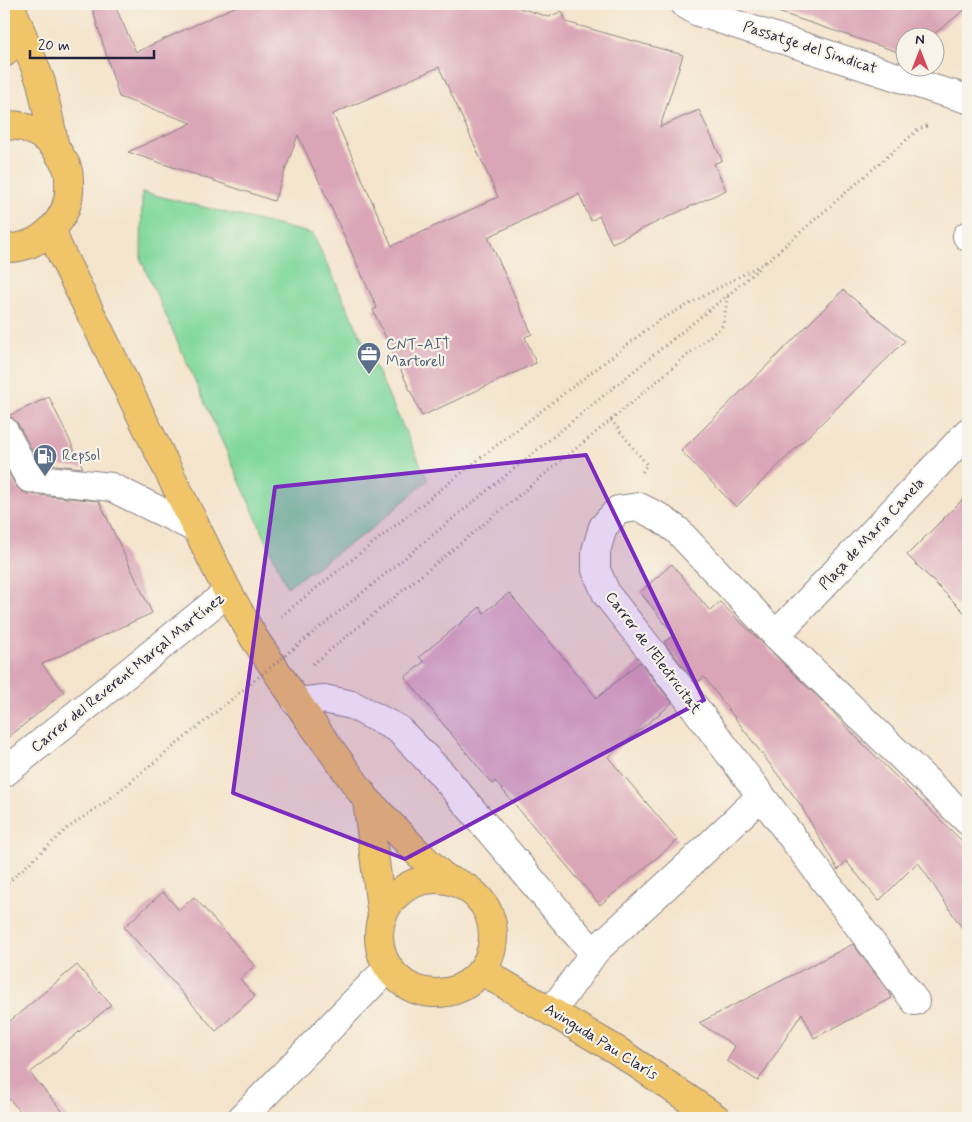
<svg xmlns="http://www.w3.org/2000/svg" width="972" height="1122" viewBox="0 0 972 1122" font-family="Mynerve,sans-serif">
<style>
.park{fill:#81d89d;stroke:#527d6c}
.building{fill:#daa6b7;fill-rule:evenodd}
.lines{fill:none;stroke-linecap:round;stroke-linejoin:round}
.minor-casing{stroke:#8b8384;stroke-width:30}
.major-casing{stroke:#8b8384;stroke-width:30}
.path{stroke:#8b8384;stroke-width:3;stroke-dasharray:1 4;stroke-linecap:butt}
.minor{stroke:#fff;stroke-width:28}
.major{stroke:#f0c469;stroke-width:28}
.path-bridge{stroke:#8b8384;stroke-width:3;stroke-dasharray:1 4;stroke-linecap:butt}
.marked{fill:#7b2cbf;fill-opacity:0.2;stroke:#7b2cbf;stroke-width:4;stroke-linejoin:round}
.labels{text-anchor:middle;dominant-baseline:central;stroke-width:4.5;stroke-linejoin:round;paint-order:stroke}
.street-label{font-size:15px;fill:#22223b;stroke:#f7f3e8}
.service-label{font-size:15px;fill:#4e5e75;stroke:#f7f3e8;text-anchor:start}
</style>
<rect width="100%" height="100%" fill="#f7f3e8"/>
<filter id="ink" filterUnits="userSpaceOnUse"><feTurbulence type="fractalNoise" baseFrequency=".02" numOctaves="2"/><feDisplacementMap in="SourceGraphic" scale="10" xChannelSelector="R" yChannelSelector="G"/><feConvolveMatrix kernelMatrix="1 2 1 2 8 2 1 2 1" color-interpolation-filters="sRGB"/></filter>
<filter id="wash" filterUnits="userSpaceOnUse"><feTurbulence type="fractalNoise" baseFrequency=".0096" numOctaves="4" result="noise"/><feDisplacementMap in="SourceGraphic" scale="20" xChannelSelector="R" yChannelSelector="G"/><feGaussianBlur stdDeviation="1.12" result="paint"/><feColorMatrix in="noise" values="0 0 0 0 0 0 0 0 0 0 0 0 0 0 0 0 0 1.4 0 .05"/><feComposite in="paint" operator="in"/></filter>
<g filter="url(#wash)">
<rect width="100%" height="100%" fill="#f4e4cc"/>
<path class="park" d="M 142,192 L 313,234 L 428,480 L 374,527 L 287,587 L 141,260 Z"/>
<g id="blocks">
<path class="building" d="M 91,4 L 114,4 L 136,52 L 241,4 L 507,4 L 549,17 L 562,11 L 566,22 L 683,55 L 660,127 L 699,110 L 722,160 L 714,164 L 726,190 L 612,243 L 599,216 L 591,221 L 579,194 L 488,237 L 532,334 L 525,337 L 536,363 L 422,416 L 373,310 L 377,308 L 298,135 L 274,201 L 128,152 L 192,123 L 119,97 ZM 439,67 L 498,197 L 392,246 L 333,114 Z
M 773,4 L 968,4 L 968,7 L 929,38 L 904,38 L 904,54 L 772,10 Z
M 843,290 L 905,341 L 736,507 L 681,451 Z
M 49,397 L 83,468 L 39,463 L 18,424 L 13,418 L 8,416 Z
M 4,464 L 15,485 L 21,491 L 27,494 L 99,501 L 152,613 L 42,664 L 64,692 L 4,741 Z
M 968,494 L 968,616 L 907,555 Z
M 672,564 L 710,611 L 720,602 L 827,706 L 860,741 L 968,847 L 968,937 L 918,862 L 879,901 L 846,861 L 838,870 L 800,804 L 704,677 L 696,683 L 664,642 L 674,635 L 640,592 Z
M 509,593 L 597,698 L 640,662 L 672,703 L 608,757 L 678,840 L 600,905 L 495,781 L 492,784 L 405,677 L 424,662 L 419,657 L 457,626 L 480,607 L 484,613 Z
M 163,892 L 179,910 L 194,897 L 255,966 L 240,979 L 255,996 L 216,1031 L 124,927 Z
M 853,944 L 889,992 L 892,998 L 814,1038 L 802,1013 L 758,1081 L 727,1061 L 735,1046 L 699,1023 Z
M 77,965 L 111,1005 L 30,1073 L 68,1118 L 26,1118 L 5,1094 L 4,1095 L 4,1026 Z"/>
</g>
</g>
<g filter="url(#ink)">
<use href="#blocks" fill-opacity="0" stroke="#8b8384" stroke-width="1"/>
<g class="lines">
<defs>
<path id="minor" d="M 685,4 L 698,12 L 937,90 L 968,99
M 967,236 L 968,237
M 4,431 L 29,478 L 111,487 L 197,529
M 776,635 L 968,432
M 296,702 L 324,699 L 352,705 L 398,729 L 440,772 L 576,933 L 585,943 L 596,950
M 4,773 L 228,592
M 915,1001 L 684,693 L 607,595 L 596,570 L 596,551 L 603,527 L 618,510 L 639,507 L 659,517 L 677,530 L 776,635 L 968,821
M 552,1011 L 596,950 L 692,862 L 761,796
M 242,1118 L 376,980 L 389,969"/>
<path id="major" d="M 11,4 L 14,14 L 41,82 L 55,147
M 4,53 L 14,14
M 4,126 C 16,124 27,127 37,133 C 48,138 55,146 61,157 C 64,161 67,166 68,171 C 69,174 69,179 69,183 C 72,219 40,250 4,248
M 52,229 L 57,245 L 228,592 L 254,638 L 308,718 L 367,800 L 418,853 L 446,879
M 367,800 L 382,916
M379 936a57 57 0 1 1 114 0a57 57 0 1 1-114 0Z
M 483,970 L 497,980 L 618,1051 L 716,1118"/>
</defs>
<use href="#minor" class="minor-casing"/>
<use href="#major" class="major-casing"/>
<path class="path" d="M 766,262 L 919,129 L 929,125
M 673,339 L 728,295 L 761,267
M 611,420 L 647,465 L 642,472
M 281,616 L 488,452 L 658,321 L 766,262
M 313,664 L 611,420 L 723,325 L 728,295
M 4,886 L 69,827 L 107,801"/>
<use href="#minor" class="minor"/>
<use href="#major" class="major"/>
<path class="path-bridge" d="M 107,801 L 673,339"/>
</g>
</g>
<path class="marked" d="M 586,455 L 704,700 L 405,859 L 233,793 L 275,487 Z"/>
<defs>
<symbol id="office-pin" viewBox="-11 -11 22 30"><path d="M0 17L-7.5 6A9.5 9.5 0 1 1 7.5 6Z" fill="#5c6f8a" stroke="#f7f3e8"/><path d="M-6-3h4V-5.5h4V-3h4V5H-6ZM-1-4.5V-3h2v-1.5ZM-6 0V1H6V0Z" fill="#fff"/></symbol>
<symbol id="fuel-pin" viewBox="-11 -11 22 30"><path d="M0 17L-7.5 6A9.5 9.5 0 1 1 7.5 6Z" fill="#5c6f8a" stroke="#f7f3e8"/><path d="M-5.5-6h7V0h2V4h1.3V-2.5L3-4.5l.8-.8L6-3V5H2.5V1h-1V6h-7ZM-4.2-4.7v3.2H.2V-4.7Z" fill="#fff"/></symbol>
</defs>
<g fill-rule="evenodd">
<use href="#office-pin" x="355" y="340" width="28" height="38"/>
<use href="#fuel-pin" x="31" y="442" width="28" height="38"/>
</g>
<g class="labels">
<g class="street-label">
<text transform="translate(810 48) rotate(18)">Passatge del Sindicat</text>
<text transform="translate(872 534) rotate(-47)">Plaça de Maria Canela</text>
<text transform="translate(653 653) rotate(53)">Carrer de l'Electricitat</text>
<text transform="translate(128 673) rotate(-39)">Carrer del Reverent Marçal Martínez</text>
<text transform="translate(601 1042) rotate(32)">Avinguda Pau Clarís</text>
</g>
<g class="service-label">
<text x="386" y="345">CNT-AIT<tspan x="386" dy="17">Martorell</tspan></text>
<text x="62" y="456">Repsol</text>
</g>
</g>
<rect width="972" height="1122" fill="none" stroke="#f7f3e8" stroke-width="20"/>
<g transform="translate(920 52)"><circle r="24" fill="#f7f3e8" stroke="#a29fa3"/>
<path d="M0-4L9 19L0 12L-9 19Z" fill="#d1495b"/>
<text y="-8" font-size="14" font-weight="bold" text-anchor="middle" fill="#22223b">N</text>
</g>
<path d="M30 50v8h124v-8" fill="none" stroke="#22223b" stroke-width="2.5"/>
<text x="38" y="50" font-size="15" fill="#22223b" stroke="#f7f3e8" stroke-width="4" paint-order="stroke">20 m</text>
</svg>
